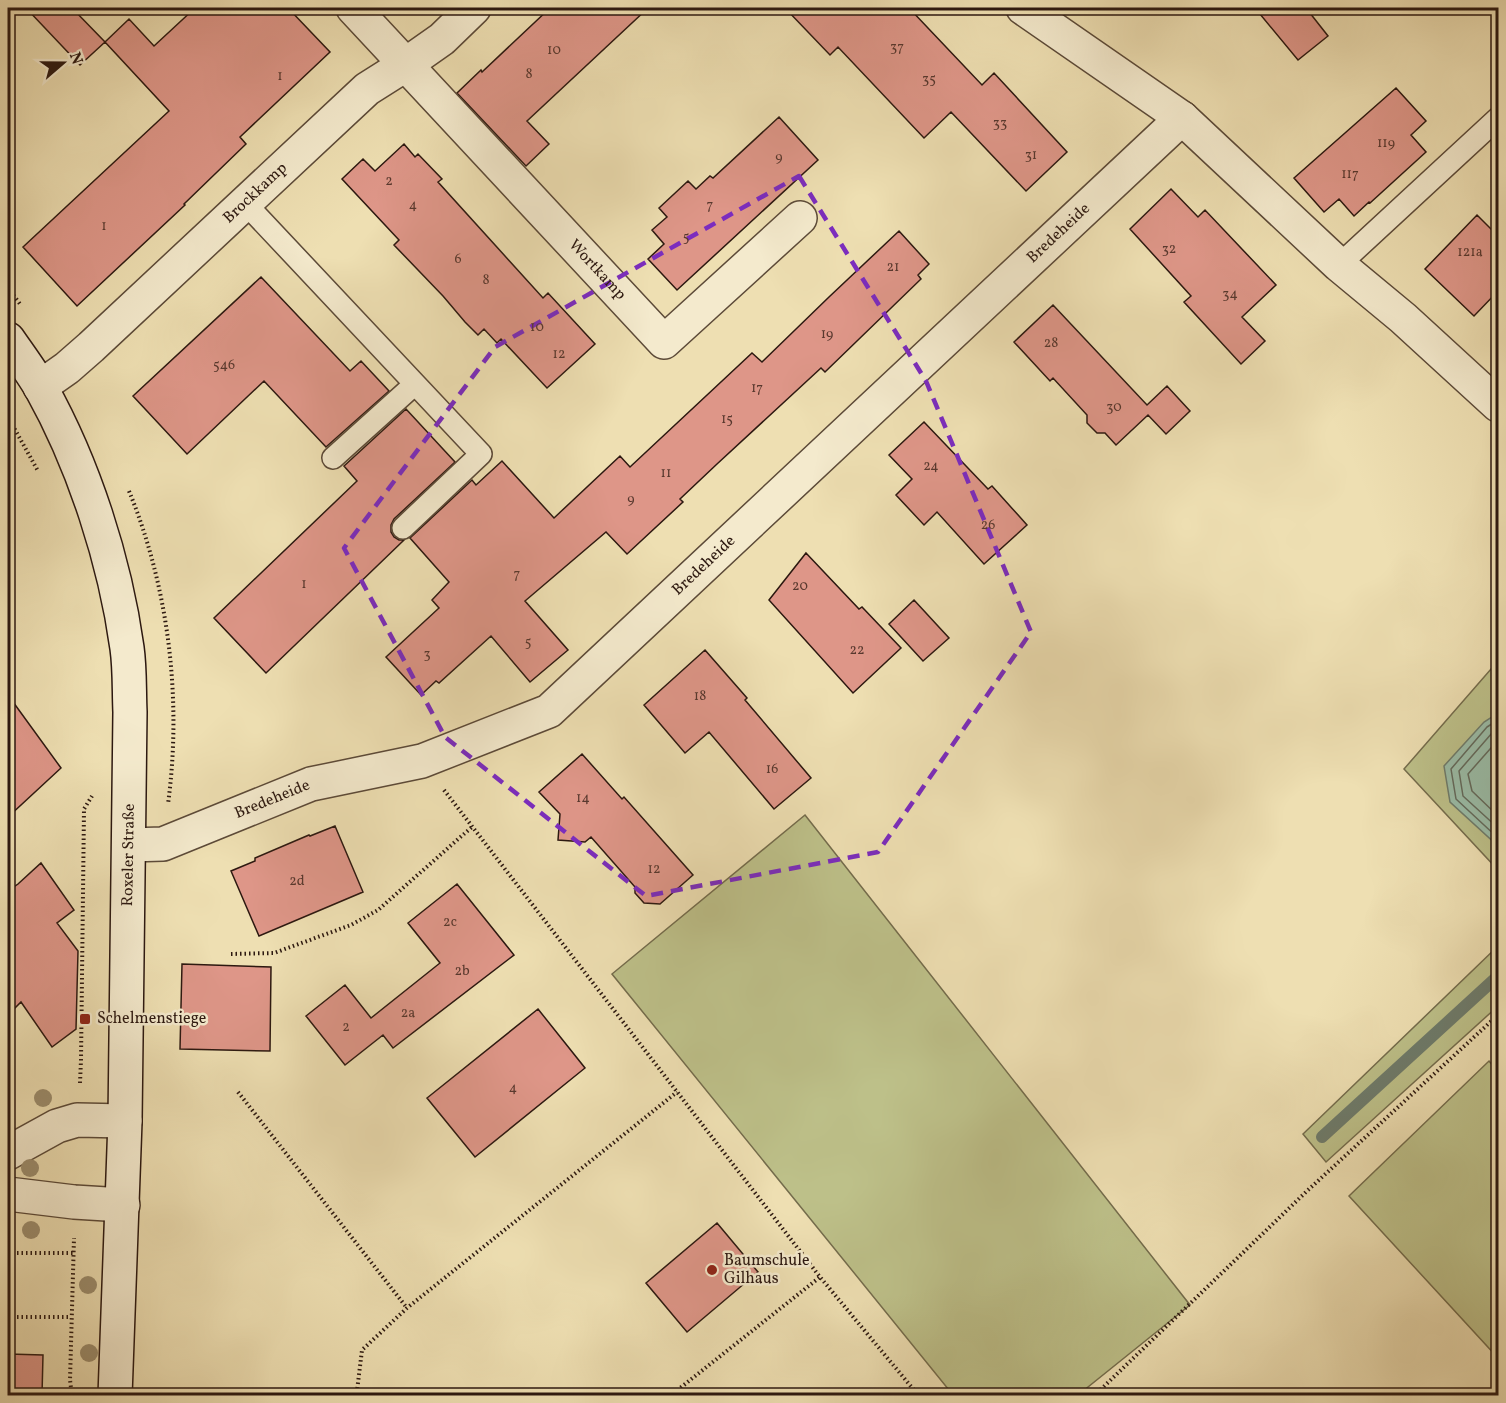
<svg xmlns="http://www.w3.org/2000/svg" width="1506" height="1403" viewBox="0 0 1506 1403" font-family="Vollkorn,serif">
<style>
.green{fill:#bdc089;stroke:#746c4c;stroke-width:1.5}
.water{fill:#9abda8;stroke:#6e7b6b;stroke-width:1.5}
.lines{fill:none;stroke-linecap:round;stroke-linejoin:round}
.shore{stroke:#636a5c;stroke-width:1.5}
.stream{stroke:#6e7b6b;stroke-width:12}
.building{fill:#de9688;stroke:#2c1810;stroke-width:1.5}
.service-casing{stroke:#5c4a38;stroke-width:24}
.minor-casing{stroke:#5c4a38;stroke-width:36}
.secondary-casing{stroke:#2c1810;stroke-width:36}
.path{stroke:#2c1810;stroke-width:4;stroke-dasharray:1.5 3;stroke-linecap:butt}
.service{stroke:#f4eacd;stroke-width:21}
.minor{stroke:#f4eacd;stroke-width:33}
.secondary{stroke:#f4eacd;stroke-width:33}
.tree{fill:#9c8d6d}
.marked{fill:none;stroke:#7b2cbf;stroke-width:4.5;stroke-dasharray:12 8;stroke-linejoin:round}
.poi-dot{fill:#8f2418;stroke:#f4eacd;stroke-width:2}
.labels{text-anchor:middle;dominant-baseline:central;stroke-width:5;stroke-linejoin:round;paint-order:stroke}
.number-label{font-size:14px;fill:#58382e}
.street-label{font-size:16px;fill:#2c1810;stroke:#f4eacd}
.poi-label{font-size:16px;fill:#2c1810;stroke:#f4eacd;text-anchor:start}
</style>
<rect width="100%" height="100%" fill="#eedfb2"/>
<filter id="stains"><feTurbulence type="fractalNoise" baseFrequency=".00333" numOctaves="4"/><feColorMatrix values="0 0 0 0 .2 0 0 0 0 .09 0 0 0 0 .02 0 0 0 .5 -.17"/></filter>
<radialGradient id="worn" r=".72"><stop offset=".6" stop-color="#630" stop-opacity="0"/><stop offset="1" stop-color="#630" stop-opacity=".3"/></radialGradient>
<path class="green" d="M 1498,661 L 1498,870 L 1404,769 Z
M 805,815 L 1190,1305 L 1078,1395 L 953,1395 L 612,974 Z
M 1498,946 L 1498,1006 L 1326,1162 L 1303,1134 Z
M 1489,1061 L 1498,1072 L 1498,1358 L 1349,1196 Z"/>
<path class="water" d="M 1498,713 L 1498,846 L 1450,802 L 1444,766 L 1484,722 Z"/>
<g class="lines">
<path class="shore" d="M 1498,720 L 1487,727 L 1451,769 L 1456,799 L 1498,838
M 1498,729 L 1492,733 L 1459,771 L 1463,796 L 1498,828
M 1498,740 L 1468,774 L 1472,791 L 1498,816"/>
<path class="stream" d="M 1322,1137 L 1498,976"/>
</g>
<path class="building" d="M 26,8 L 72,8 L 105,42 L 80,65 Z
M 195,8 L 288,8 L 330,52 L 240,137 L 246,144 L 184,204 L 185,205 L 77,306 L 23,247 L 169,111 L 105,42 L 129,19 L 154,46 Z
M 550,8 L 648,8 L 527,121 L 549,144 L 526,166 L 457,93 L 481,70 L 482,72 Z
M 785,8 L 909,8 L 982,85 L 994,73 L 1067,152 L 1026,191 L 951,112 L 924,138 L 838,47 L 830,55 Z
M 1255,8 L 1306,8 L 1328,36 L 1298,60 Z
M 1396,88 L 1426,121 L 1411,135 L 1426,152 L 1370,203 L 1369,202 L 1354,216 L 1339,199 L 1324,212 L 1294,178 Z
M 779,117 L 818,160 L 677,290 L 648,259 L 664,244 L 652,230 L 667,217 L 659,208 L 688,181 L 696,189 L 710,176 L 713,178 Z
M 404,144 L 415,157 L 418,154 L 442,179 L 438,182 L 543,298 L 548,293 L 595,344 L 547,388 L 501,339 L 497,343 L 484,329 L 478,335 L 465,322 L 443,296 L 394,245 L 399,240 L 342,179 L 363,159 L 375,171 Z
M 1171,189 L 1198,217 L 1205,210 L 1276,285 L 1242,317 L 1265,341 L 1241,364 L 1184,302 L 1191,296 L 1130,229 Z
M 1477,215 L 1498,236 L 1498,291 L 1474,316 L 1425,269 Z
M 899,231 L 929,264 L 918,275 L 921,279 L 825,372 L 821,368 L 717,464 L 680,499 L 683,502 L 627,554 L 606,532 L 525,601 L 568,650 L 530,682 L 491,636 L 439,683 L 436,681 L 421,695 L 386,657 L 439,608 L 432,600 L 449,582 L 410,538 L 472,480 L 476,485 L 502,461 L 554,518 L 620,456 L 630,467 L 752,353 L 762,362 L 829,297 Z
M 261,277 L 350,371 L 361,361 L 389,391 L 326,447 L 264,381 L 187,454 L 133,396 Z
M 1053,305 L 1147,405 L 1167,386 L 1190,411 L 1166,434 L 1148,415 L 1116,445 L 1105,433 L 1097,433 L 1087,423 L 1087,415 L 1053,378 L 1050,381 L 1014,342 Z
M 406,409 L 455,462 L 394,519 L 391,525 L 391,532 L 394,537 L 399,540 L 404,540 L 266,673 L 214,618 L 357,481 L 344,466 Z
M 924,422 L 988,489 L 992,486 L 1027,525 L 984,564 L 937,512 L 924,525 L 896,495 L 912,479 L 889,455 Z
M 806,553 L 859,609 L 862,607 L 901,648 L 853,693 L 769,600 Z
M 914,600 L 949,638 L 923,661 L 889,624 Z
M 705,650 L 747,698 L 745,700 L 811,778 L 774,809 L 709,732 L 685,753 L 644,705 Z
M 8,695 L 61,768 L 8,817 Z
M 582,754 L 622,799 L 624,797 L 693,875 L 660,904 L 644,903 L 635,893 L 635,887 L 591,837 L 585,842 L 558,840 L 560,814 L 539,792 Z
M 335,826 L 363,892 L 259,936 L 231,871 L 255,861 L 255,858 L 309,835 L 310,836 Z
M 41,863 L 74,910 L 57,923 L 78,951 L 76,1029 L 52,1047 L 21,1002 L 8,1015 L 8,891 L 18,884 Z
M 457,884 L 514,955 L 393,1048 L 383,1035 L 345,1065 L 306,1016 L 345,985 L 371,1018 L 440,963 L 408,923 Z
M 182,964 L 271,967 L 270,1051 L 180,1049 Z
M 538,1009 L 585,1068 L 475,1157 L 427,1098 Z
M 717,1223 L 758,1272 L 687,1332 L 646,1283 Z
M 8,1354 L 43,1355 L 42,1395 L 8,1395 Z"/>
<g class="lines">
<defs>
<path id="service" d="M 245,203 L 481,454 L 403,528
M 1339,265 L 1498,118
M 333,458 L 415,384"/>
<g id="minor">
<path id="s1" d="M 353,8 L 664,342 L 800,218"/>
<path d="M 1023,8 L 1182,118 L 1339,265 L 1403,318 L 1498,405"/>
<path id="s2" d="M 40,387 L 67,368 L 91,347 L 367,89 L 405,65 L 442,39 L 474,8"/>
<path id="s3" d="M 129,845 L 163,844 L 311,784 L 422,761 L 549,711 L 1182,118"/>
<path d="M 8,1153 L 57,1126 L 77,1120 L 125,1121"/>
<path d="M 8,1194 L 74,1202 L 123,1205"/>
</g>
<path id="secondary" d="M 8,339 C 19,355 31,371 41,388 C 84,465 115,561 127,648 C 130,669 129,691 130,712 L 125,1121 L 115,1396"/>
</defs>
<use href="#service" class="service-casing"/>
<use href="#minor" class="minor-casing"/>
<use href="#secondary" class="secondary-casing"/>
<path class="path" d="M 8,288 L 20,304
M 8,417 L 38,471
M 129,491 C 169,589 182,700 168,804
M 444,790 L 820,1277 L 919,1396
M 231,954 L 274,953 L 351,925 L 378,910 L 473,826
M 80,1083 L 81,1060 L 84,809 L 92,796
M 238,1092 L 407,1308
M 8,1253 L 73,1253
M 8,1317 L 71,1317
M 72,1396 L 70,1380 L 74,1238
M 361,1396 L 357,1391 L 362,1350 L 407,1308 L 677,1092
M 670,1396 L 820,1277
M 1094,1396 L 1307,1191 L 1498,1015"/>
<use href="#service" class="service"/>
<use href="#minor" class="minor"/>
<use href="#secondary" class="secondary"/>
</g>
<g class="tree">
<circle cx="43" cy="1098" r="9"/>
<circle cx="30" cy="1168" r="9"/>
<circle cx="31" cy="1230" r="9"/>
<circle cx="88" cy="1285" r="9"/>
<circle cx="89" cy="1353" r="9"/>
</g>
<path class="marked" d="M 799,176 L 926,381 L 1031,632 L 878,852 L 646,896 L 445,737 L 344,548 L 495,347 Z"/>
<g class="poi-dot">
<rect x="79" y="1013" width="12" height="12" rx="3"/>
<circle cx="712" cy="1270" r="6"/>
</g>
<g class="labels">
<g class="number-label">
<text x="897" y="47">37</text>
<text x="554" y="50">10</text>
<text x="529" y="74">8</text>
<text x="280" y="76">1</text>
<text x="929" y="79">35</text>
<text x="1000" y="123">33</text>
<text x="1386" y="143">119</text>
<text x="1031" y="155">31</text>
<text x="779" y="157">9</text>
<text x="1350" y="174">117</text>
<text x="389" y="181">2</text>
<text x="413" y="205">4</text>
<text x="710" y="205">7</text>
<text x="104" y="226">1</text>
<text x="686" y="237">5</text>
<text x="1169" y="249">32</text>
<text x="1470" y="252">121a</text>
<text x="458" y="259">6</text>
<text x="893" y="267">21</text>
<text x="486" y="280">8</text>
<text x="1230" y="294">34</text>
<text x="537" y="327">10</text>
<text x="827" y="334">19</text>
<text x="1051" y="343">28</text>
<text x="559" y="354">12</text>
<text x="224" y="365">546</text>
<text x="757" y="388">17</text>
<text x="1114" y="407">30</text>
<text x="727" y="419">15</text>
<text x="931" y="466">24</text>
<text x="666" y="473">11</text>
<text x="631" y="499">9</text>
<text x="988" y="525">26</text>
<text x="517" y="574">7</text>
<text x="304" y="584">1</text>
<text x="800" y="586">20</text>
<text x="528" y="642">5</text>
<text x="857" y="650">22</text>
<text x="427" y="654">3</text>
<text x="700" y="696">18</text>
<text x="772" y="769">16</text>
<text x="583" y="798">14</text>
<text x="654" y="869">12</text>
<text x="297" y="881">2d</text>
<text x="450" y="922">2c</text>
<text x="462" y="971">2b</text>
<text x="408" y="1013">2a</text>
<text x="346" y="1027">2</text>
<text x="513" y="1088">4</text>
</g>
<g class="street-label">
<text stroke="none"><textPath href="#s2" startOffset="290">Brockkamp</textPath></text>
<text stroke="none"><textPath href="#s3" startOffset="1142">Bredeheide</textPath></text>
<text stroke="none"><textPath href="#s1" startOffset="358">Wortkamp</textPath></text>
<text stroke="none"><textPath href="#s3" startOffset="656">Bredeheide</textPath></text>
<text stroke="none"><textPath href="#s3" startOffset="152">Bredeheide</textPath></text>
<text transform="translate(129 855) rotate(-89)">Roxeler Straße</text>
</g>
<g class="poi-label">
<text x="97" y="1019">Schelmenstiege</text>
<text x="724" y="1261">Baumschule<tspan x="724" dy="18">Gilhaus</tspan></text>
</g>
</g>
<rect width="1506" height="1403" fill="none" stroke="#eedfb2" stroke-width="30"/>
<rect x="9" y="9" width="1488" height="1385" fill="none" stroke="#2c1810" stroke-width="3"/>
<rect x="15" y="15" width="1476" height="1373" fill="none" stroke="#2c1810" stroke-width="1.5"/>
<g transform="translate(63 63) rotate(70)" stroke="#f4eacd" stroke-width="4.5" paint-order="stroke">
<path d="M0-4.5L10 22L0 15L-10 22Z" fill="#2c1810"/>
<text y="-9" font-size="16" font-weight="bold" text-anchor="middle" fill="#2c1810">N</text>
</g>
<rect width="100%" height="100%" filter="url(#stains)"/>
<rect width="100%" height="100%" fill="url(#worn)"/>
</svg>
